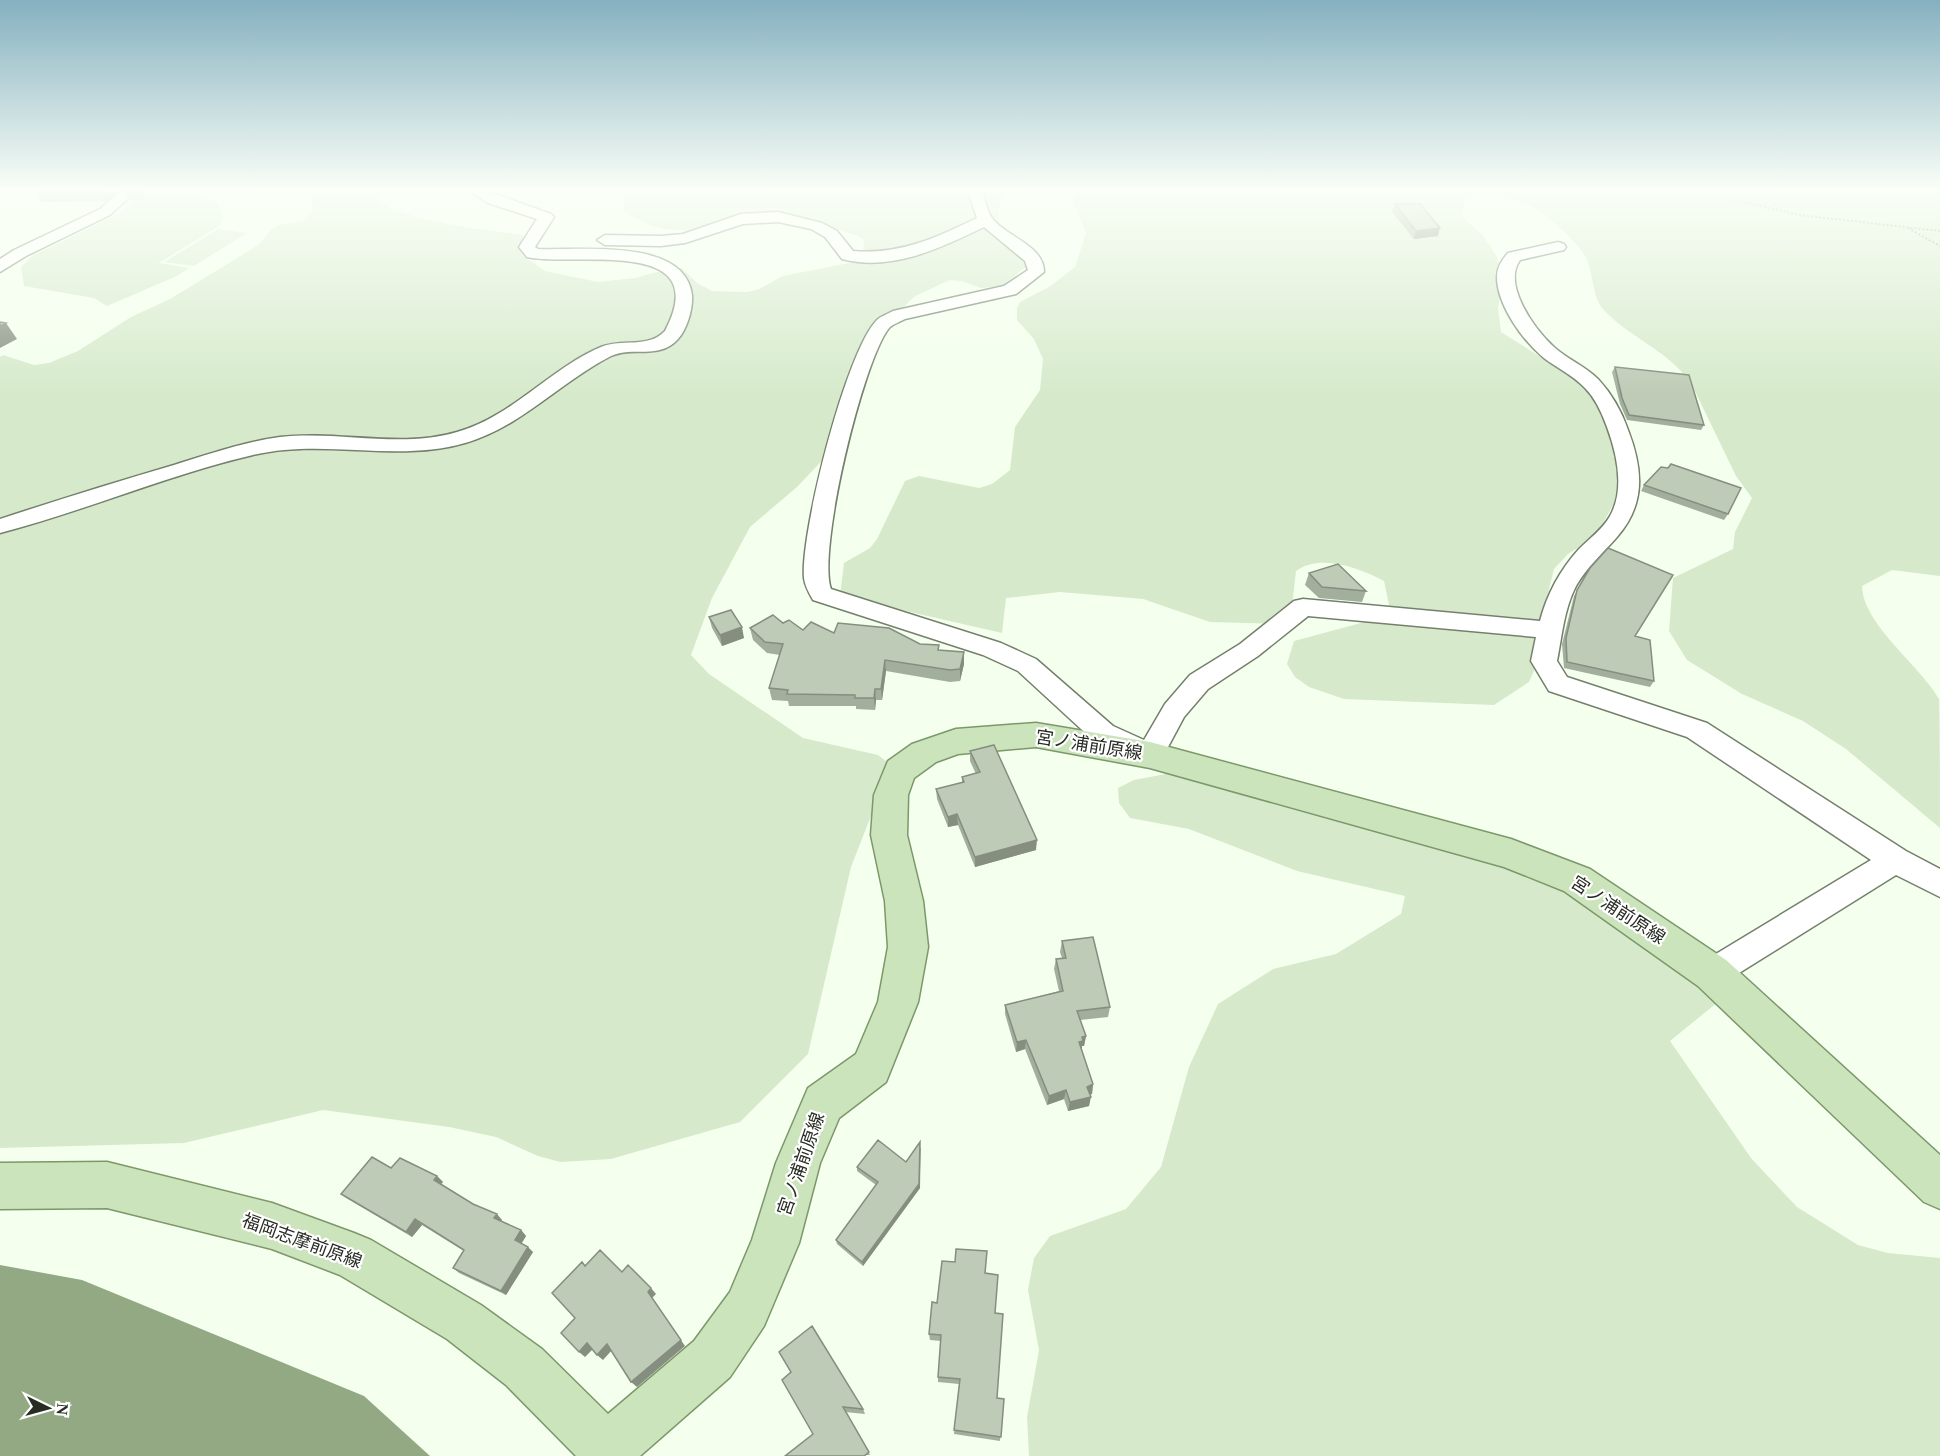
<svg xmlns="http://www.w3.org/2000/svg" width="1940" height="1456" viewBox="0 0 1940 1456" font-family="'Times New Roman','Noto Sans JP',serif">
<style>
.green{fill:#d6eacb}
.water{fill:#92a983}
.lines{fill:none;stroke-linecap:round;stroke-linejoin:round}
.minor-casing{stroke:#74806c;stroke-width:3}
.major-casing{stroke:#7c986a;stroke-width:3}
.path{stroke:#98a092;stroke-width:2;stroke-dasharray:2 2;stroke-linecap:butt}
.minor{fill:#fff;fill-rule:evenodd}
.major{fill:#cbe4bc;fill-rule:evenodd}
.wall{fill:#a3af9d}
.shaded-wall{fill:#858e7f}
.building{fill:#becbb6;stroke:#858e7f;stroke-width:1.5}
.labels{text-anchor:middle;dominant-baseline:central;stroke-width:4.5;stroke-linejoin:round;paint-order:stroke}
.near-street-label{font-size:18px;fill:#282d24;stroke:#fff}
</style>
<rect width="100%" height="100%" fill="#f4ffed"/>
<path class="green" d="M 183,191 L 216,201 L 223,216 L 221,225 L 159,263 L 189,268 L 177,276 L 107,306 L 94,298 L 24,286 L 21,267 L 32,256 L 120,213 L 141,193 Z
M 312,191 L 381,191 L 377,196 L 381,204 C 425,224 475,228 523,235 L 522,255 L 545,271 L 598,282 L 635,278 L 671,268 L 682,268 L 697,283 L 712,291 L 747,292 L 759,289 L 783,276 L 849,263 L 863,254 L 864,240 L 858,236 C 842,231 800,215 786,216 C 775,216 761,221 750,223 C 708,231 656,240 623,209 L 624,195 L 620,191 L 1000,191 L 1003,195 L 999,210 L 999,235 L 1027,266 L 1002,286 L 981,288 L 962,281 L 950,280 L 915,296 L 876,334 L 836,446 L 797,487 L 750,527 L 712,598 L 691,655 L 709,674 L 803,738 L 878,755 L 891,765 L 851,867 L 808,1054 L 740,1122 L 611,1159 L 560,1162 L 538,1156 L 496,1137 L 449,1127 L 323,1110 L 184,1143 L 0,1148 L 0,357 L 3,355 L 34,365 L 49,363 L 78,351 L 131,317 L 170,299 L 242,255 L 258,245 L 271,230 L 279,225 L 303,221 L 313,211 Z
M 1075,191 L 1940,191 L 1940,576 L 1892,570 L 1862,586 C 1863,625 1921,666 1939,699 C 1940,708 1940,810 1940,828 L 1846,749 L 1803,721 L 1742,694 L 1687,660 L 1669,631 L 1673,578 L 1733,549 L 1735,532 L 1752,498 L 1736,476 L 1692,385 C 1670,351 1629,338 1602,308 C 1593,297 1593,274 1587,260 C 1580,243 1541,209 1524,202 C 1508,196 1482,195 1465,199 L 1462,217 L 1483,235 L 1497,257 L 1503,280 L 1498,308 L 1501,332 L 1585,385 L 1622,442 L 1629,477 L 1595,537 L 1568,554 L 1554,569 L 1543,613 L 1543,650 L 1529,682 L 1494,705 L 1344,699 L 1309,687 L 1295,677 L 1287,664 L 1294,641 L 1387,616 L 1389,605 L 1384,581 C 1360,568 1320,553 1296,571 L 1291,615 L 1283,624 L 1210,622 L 1143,599 L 1060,592 L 1006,598 L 1002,633 L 840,596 L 844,563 L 870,548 L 877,539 L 905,481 L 919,476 L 979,488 L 992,484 L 1010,470 L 1015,427 L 1040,390 L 1043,359 L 1034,339 L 1017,320 L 1017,308 L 1020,302 L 1049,287 L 1075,267 L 1086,233 L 1074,203 Z
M 218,229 L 247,233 L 194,266 L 164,262 Z
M 1171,773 L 1509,856 L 1734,989 L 1670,1041 L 1751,1158 L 1797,1207 L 1858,1245 L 1888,1253 L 1940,1258 L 1940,1456 L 1029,1456 L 1027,1417 L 1039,1350 L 1028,1290 L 1034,1258 L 1050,1236 L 1126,1209 L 1161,1167 L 1189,1067 L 1218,1004 L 1273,969 L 1336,954 L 1401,914 L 1405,896 L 1297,871 L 1189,829 L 1130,818 L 1119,803 L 1118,788 L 1134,780 Z"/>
<path class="water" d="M 0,1265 L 82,1280 L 364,1396 L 430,1456 L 0,1456 Z"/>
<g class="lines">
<defs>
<path id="minor" d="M 120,191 L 136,191 L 110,215 L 26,256 L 0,272 L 0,259 L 14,250 L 100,209 Z
M 470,191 L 487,191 L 551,214 L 554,217 L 535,247 L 538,249 C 579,251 685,237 692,295 C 693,309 687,329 678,339 C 660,360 632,346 611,356 C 560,382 521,427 465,443 C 397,463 324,438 253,455 C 167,475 85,511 0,533 L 0,519 C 58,500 116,482 174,465 C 209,454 244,442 280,437 C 338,430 400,449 457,432 C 512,417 549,369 601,347 C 622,338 648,349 665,331 C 716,234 571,268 527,257 L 519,247 L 537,219 L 488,203 Z
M 968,191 L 982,191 C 985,199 987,211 992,218 C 1006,237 1044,245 1044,272 L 1016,294 L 905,319 C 900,322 893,324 889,328 C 863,360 817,551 831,589 L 1001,643 L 1036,659 L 1113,726 L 1144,740 L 1165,704 L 1190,675 L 1240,644 L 1294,601 L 1303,599 L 1540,621 C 1547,594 1560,570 1579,549 C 1589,539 1603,529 1610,516 C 1625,490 1617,454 1607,427 C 1602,413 1595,398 1585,388 C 1573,375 1557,368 1544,358 C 1523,341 1497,305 1497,277 C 1497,267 1502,260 1508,253 L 1558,242 L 1564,244 L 1566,247 L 1564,250 L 1520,260 C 1502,285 1535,330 1554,347 C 1567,359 1585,366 1598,379 C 1611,393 1622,412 1628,430 C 1643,469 1646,504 1617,537 C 1603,553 1587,567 1576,586 C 1564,609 1562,636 1557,661 L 1567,677 L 1707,723 L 1906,851 L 1940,869 L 1940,897 L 1896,875 L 1723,983 L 1712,988 L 1701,983 L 1696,973 L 1701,963 L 1871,860 L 1687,737 L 1549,691 L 1531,661 L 1536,637 L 1308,616 L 1258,656 L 1208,689 L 1184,717 L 1160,762 L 1150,765 L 1093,740 L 1018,671 L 983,655 L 813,600 C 809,593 805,586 804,578 C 800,534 846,351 877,320 C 881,316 888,314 893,311 L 1004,286 L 1028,270 L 1025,261 L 984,227 C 941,248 891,272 842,259 L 825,237 L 811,229 L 778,222 L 743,224 L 685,243 L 661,246 L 605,245 L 597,240 L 605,235 L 661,236 L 683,234 L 741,214 L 778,212 L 822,223 L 837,231 L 853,251 C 899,255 936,238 977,218 Z"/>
<path id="major" d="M 1036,723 L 1150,742 L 1511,839 L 1590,869 L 1726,960 L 1940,1155 L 1940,1209 L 1924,1202 L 1698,986 L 1564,891 L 1504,867 L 1150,768 L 1036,747 L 958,754 L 936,762 L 914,778 L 908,795 L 907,835 L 923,901 L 928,947 L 918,1002 L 886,1082 L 839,1118 L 820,1163 L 799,1243 L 764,1326 L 730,1377 L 640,1456 L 576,1456 L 506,1385 L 447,1339 L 340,1275 L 272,1249 L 107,1208 L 0,1209 L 0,1163 L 107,1162 L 272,1203 L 354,1233 L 371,1240 L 481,1305 L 542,1349 L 608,1414 L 694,1341 L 730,1292 L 752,1240 L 776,1163 L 808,1088 L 856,1054 L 878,1002 L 888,947 L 885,901 L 871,835 L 874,795 L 888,761 L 912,744 L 956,729 Z"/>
</defs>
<use href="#minor" class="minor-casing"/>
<use href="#major" class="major-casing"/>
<path class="path" d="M 1698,191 L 1799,215 L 1940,231
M 1908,228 L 1940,246"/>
<use href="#minor" class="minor"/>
<use href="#major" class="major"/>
</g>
<path class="wall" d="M 42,191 L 118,191 L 106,201 L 42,202 L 37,193 Z
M 145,191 L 144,200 L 129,200 L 125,192 Z
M 1395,204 L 1438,236 L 1414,239 L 1392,212 Z
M 1615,367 L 1704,425 L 1701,430 L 1627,420 L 1620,404 L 1612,372 Z
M 1644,485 L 1728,514 L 1724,520 L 1641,491 Z
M 1590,568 L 1635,636 L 1654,681 L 1650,687 L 1564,668 L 1562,644 L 1574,596 Z
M 1309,573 L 1366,591 L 1362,602 L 1319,598 L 1305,585 Z
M 709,617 L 744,638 L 722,646 L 712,628 Z
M 783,623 L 803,630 L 834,633 L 920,644 L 939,650 L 964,652 L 964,664 L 960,681 L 950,682 L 886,671 L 882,700 L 876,700 L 875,710 L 856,709 L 856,706 L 789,706 L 788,701 L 772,700 L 769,688 L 780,655 L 767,653 L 753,640 L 750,628 Z
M 970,751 L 1036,850 L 975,867 L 958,825 L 948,827 L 937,799 L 936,789 L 962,782 L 962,777 L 976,774 L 970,761 Z
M 1062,941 L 1110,1007 L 1108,1017 L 1080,1020 L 1086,1036 L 1084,1046 L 1082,1046 L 1082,1050 L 1093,1084 L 1092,1094 L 1090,1094 L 1089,1106 L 1068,1111 L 1064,1099 L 1047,1105 L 1025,1049 L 1016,1052 L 1005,1014 L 1005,1005 L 1059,991 L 1054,969 L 1056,959 L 1062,958 L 1060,952 Z
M 921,1147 L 920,1188 L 863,1266 L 837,1244 L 836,1240 L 876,1185 L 857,1171 L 857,1167 L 906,1162 Z
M 391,1168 L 437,1176 L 443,1182 L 441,1184 L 473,1204 L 502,1220 L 501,1221 L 521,1230 L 526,1236 L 521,1244 L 533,1252 L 506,1295 L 459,1273 L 453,1268 L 464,1251 L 422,1225 L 412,1237 L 348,1199 L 341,1194 Z
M 986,1273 L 995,1313 L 997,1398 L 1004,1399 L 1000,1441 L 954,1434 L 959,1384 L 938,1382 L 938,1377 L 941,1341 L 930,1340 L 929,1334 L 937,1303 Z
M 782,1380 L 863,1409 L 865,1414 L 845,1412 L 870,1455 L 785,1456 L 813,1434 Z"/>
<path class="shaded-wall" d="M 103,191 L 118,191 L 106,201 L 101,192 Z
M 140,191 L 145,191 L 144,200 L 139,192 Z
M 1440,228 L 1438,236 L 1414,239 L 1416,231 Z
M 6,323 L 17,339 L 0,348 L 0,326 Z
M 742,627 L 744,638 L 722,646 L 720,635 Z
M 964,652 L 964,664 L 960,681 L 960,669 Z
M 885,660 L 886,671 L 882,700 L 881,689 Z
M 875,689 L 876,700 L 875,710 L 874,698 Z
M 957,814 L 958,825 L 948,827 L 948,817 Z
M 1037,840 L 1036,850 L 975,867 L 975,857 Z
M 1086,1036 L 1084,1046 L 1082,1046 L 1082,1050 L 1079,1042 L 1082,1037 Z
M 1026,1040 L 1025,1049 L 1016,1052 L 1017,1042 Z
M 1093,1084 L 1092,1094 L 1086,1096 L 1087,1087 Z
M 1066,1090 L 1064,1099 L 1047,1105 L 1049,1096 Z
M 1091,1097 L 1089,1106 L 1068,1111 L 1070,1102 Z
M 920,1142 L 920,1188 L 863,1266 L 862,1262 Z
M 437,1176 L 443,1182 L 440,1185 L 434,1180 Z
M 497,1214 L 502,1220 L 499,1224 L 494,1218 Z
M 415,1219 L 422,1225 L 412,1237 L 406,1232 Z
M 521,1230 L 526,1236 L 520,1246 L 515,1240 Z
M 528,1247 L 533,1252 L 506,1295 L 501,1291 Z
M 651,1288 L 656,1294 L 652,1298 L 685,1346 L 637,1387 L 631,1382 L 648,1292 Z
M 587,1343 L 593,1349 L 585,1357 L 579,1352 Z
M 607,1344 L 612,1350 L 603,1360 L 597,1355 Z"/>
<path class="building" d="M 42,191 L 103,191 L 101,192 L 37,193 Z
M 126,191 L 140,191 L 139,192 L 125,192 Z
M 1395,204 L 1420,204 L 1440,228 L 1416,231 Z
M 0,322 L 6,323 L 0,326 Z
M 1615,367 L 1689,375 L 1704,425 L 1629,415 L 1622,398 Z
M 1671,464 L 1741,488 L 1728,514 L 1644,485 L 1661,467 L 1668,468 Z
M 1608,548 L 1673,575 L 1635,636 L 1650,640 L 1654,681 L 1567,662 L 1566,638 L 1577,590 L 1590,568 Z
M 1338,564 L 1366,591 L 1322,587 L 1309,573 Z
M 731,610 L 742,627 L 720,635 L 709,617 Z
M 773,615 L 783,623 L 789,620 L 803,630 L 811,622 L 834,633 L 838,623 L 889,628 L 920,644 L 939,645 L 938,650 L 964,652 L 960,669 L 950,670 L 885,660 L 881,689 L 875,689 L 874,698 L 855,698 L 855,695 L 787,694 L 788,690 L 769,688 L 783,644 L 765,642 L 750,628 Z
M 994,745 L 1037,840 L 975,857 L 957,814 L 948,817 L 936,789 L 964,782 L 962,777 L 980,772 L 970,751 Z
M 1093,937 L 1110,1007 L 1077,1011 L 1086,1036 L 1082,1037 L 1083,1041 L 1079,1042 L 1093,1084 L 1087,1087 L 1091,1097 L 1070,1102 L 1066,1090 L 1049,1096 L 1026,1040 L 1017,1042 L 1005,1005 L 1063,991 L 1056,959 L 1066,958 L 1062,941 Z
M 878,1140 L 906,1162 L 920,1142 L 919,1184 L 862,1262 L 836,1240 L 878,1182 L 857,1167 Z
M 372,1157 L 391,1168 L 400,1158 L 437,1176 L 434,1180 L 473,1204 L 497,1214 L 494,1218 L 521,1230 L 515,1240 L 528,1247 L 501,1291 L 453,1268 L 464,1250 L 415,1219 L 406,1232 L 341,1194 Z
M 956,1249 L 987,1251 L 985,1273 L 998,1275 L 995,1313 L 1003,1314 L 997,1398 L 1004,1399 L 1001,1437 L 954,1430 L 960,1379 L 938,1377 L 941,1335 L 929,1334 L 932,1302 L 937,1303 L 942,1261 L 955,1262 Z
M 600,1250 L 622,1272 L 628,1265 L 651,1288 L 648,1292 L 681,1340 L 631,1382 L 607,1344 L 597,1355 L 587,1343 L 579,1352 L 561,1333 L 575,1318 L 552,1293 L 582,1262 L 585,1266 Z
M 812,1326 L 863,1409 L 843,1407 L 869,1452 L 864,1456 L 785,1456 L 813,1434 L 782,1380 L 791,1372 L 779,1352 Z"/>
<linearGradient id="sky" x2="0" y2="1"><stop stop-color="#85b0c0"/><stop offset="0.48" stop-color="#fafff7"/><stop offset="1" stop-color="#fafff7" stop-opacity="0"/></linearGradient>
<rect width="1940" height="395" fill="url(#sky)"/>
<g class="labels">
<g class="near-street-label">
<text transform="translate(1089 745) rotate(9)">宮ノ浦前原線</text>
<text transform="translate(1618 910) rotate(33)">宮ノ浦前原線</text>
<text transform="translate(801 1164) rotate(-71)">宮ノ浦前原線</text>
<text transform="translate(302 1241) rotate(20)">福岡志摩前原線</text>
</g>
</g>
<g transform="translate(48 1408) rotate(95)" stroke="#ffffff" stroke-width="4.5" paint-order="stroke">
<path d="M0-4.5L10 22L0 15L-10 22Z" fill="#282d24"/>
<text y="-9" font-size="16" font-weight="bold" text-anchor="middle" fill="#282d24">N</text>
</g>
</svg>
